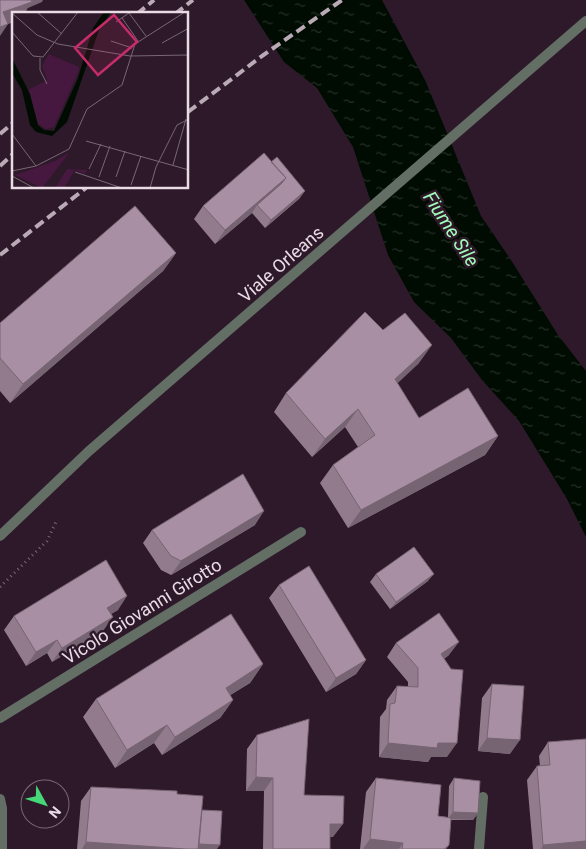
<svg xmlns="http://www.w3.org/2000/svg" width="586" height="849" viewBox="0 0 586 849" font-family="Roboto,sans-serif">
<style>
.water{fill:url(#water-ripples)}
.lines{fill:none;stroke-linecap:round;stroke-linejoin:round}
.path{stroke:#7e6c7a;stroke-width:3;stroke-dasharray:1 4;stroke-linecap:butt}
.minor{stroke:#636e65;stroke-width:10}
.tertiary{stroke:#636e65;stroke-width:10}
.rail{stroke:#baaab6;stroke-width:4;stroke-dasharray:10 5;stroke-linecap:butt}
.wall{fill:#917b8c}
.shaded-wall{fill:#766472}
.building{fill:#a98fa3;stroke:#766472}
.labels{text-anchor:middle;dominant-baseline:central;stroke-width:5;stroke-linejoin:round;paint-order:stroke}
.street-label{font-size:18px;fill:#eadbe6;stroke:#2d1929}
.water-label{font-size:19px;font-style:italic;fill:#a3fbb9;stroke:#2d1929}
.inset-road{fill:none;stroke:#796775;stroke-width:1}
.view{fill:#c62c69;fill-opacity:0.15;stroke:#c62c69;stroke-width:2.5}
.inset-edge{fill:none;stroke:#eadbe6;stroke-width:2.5}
</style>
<defs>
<pattern id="water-ripples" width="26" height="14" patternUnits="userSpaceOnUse" patternTransform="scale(1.25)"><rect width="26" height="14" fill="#000c02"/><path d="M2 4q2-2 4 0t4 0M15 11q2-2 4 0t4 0" fill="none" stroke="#252f27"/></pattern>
</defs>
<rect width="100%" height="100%" fill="#2d1929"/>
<path class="water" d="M 244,0 L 382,0 L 426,82 L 481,216 L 511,260 L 558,335 L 586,371 L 586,537 L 567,499 L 519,421 L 482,380 L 451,338 L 414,302 L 388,255 L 353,147 L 317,88 L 284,62 Z"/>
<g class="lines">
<path class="path" d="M 0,587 L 47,541 L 57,520"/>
<path class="minor" d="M 0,718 L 301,532
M 479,849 L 483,797"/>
<path class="tertiary" d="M 0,536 L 89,451 L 586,21
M 0,799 L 2,808 L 2,849"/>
<path class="rail" d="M 137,14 L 154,0
M 175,14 L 193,0
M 188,112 L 262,56 L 342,0
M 0,134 L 14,122
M 0,166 L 14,153
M 0,255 L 86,188"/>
</g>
<path class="wall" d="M 300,198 L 265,228 L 252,213 L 215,244 L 194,219 L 203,206 Z
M 176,253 L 163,271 L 10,403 L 0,391 L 0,323 Z
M 383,330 L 419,363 L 397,383 L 419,418 L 498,436 L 485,455 L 348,528 L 320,483 L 333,465 L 358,447 L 345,427 L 312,457 L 274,412 L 286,393 Z
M 255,525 L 171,575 L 161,570 L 143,543 L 152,530 Z
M 376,574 L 428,581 L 390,609 L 370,582 Z
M 279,585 L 366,660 L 356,674 L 326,692 L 269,598 Z
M 118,610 L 111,614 L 103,631 L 52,662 L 47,653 L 26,666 L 4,630 L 14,616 Z
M 396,643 L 449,655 L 444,659 L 447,757 L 431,757 L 428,762 L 379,757 L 380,717 L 386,709 L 387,700 L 397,686 L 408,687 L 408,682 L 387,657 Z
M 263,664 L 250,683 L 230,695 L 233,700 L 220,718 L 162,755 L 154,743 L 115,768 L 83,717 L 96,699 Z
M 492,684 L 510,754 L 478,751 L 482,698 Z
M 257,735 L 304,795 L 333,837 L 330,837 L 330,849 L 263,849 L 264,791 L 246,791 L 247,749 Z
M 548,742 L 586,849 L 533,849 L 527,780 L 537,766 L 540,766 L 539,756 Z
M 376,778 L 438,816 L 448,817 L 449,786 L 454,778 L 478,813 L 473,820 L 451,820 L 449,845 L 446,849 L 360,849 L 366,792 Z
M 91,787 L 177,794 L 202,810 L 217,849 L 77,849 L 81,801 Z"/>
<path class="shaded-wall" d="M 25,0 L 43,0 L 42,2 L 28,8 L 24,14 L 14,14 L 14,22 L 0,27 L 3,12 Z
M 8,24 L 0,36 L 0,27 Z
M 286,178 L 276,192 L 257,205 L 252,213 L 215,244 L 225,230 Z
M 305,191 L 300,198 L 265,228 L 271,220 Z
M 176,253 L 163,271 L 10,403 L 23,384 Z
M 432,345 L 419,363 L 382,398 L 395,379 Z
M 358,409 L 345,427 L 312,457 L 325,439 Z
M 498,436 L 485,455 L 348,528 L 361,510 Z
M 264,511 L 255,525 L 171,575 L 181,561 Z
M 434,574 L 428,581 L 390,609 L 396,602 Z
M 127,596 L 118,610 L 97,622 L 107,608 Z
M 113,617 L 103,631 L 52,662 L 62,648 Z
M 57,640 L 47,653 L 26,666 L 36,652 Z
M 459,642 L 449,655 L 431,667 L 441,654 Z
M 366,660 L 356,674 L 326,692 L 336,678 Z
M 263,664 L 250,683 L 213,706 L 226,688 Z
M 233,700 L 220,718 L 162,755 L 175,737 Z
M 167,725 L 154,743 L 115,768 L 127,750 Z
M 487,738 L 520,740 L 510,754 L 478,751 Z
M 388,743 L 457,743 L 447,757 L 431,757 L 428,762 L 379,757 Z
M 256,777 L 273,778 L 264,791 L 246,791 Z
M 453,812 L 478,813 L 473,820 L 448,819 Z
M 330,824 L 343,824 L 333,837 L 321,837 Z
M 370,839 L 403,843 L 399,849 L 363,849 Z
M 586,841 L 586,849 L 541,849 L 543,845 Z
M 86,842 L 186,849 L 82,849 Z
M 195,844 L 220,845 L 217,849 L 191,849 Z"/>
<path class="building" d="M 0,0 L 31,0 L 32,2 L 3,12 L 8,24 L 0,27 Z
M 264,153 L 286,178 L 225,230 L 203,206 Z
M 277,157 L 305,191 L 271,220 L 257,205 L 281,184 L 286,178 L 271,162 Z
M 135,206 L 176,253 L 23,384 L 0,358 L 0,323 Z
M 365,312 L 383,330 L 405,313 L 432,345 L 395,379 L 419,418 L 468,388 L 498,436 L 361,510 L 333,465 L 375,435 L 358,409 L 325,439 L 286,393 Z
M 243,474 L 264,511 L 181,561 L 171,556 L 152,530 Z
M 414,547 L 434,574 L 396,602 L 376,574 Z
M 106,560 L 127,596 L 107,608 L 113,617 L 62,648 L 57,640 L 36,652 L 14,616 Z
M 309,566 L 366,660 L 336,678 L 279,585 Z
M 439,613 L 459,642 L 441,654 L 451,669 L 463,670 L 457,743 L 438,743 L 437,748 L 388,743 L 390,704 L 395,703 L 397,686 L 418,687 L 418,668 L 396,643 Z
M 231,614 L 263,664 L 226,688 L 233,700 L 175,737 L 167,725 L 127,750 L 96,699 Z
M 492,684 L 524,686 L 520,740 L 487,738 Z
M 309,719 L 304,795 L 344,796 L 343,824 L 330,824 L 330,849 L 273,849 L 273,778 L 256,777 L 257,735 Z
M 586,739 L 586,841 L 543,845 L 537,766 L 550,765 L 548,742 Z
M 376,778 L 441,785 L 438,816 L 451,818 L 449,845 L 444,849 L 402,849 L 403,843 L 370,839 Z
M 454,778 L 480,781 L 478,813 L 453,812 Z
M 91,787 L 177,791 L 177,794 L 203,796 L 198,849 L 186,849 L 86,842 Z
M 202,810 L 222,811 L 220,845 L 199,844 Z"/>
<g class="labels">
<g class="street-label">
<text transform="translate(281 264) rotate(-41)">Viale Orleans</text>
<text transform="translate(142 611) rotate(-32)">Vicolo Giovanni Girotto</text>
</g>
<g class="water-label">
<text transform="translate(451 229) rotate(57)">Fiume Sile</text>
</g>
</g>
<g transform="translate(12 12)">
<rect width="176" height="176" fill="#2d1929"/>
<path d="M 37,42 L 67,55 L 67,58 L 42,115 L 34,117 L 26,112 L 16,78 L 35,68 L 30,54 ZM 58,140 L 30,176 L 3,163 L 43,149 ZM 55,157 L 75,158 L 73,162 L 63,158 L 52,176 L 43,176 Z" fill="#46183f"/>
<path d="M 92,0 L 99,0 L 87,18 L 55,110 L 40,124 L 24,120 L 18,113 L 10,78 L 0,61 L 0,46 L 18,82 L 26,113 L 32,118 L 42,119 L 66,66 L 81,16 Z" fill="#000c02"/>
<path class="inset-road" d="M 25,0 L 50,22M 0,1 L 25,23 L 46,32 L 118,44 L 177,43M 110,6 L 126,29M 104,10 L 117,1 L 134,24M 0,20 L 21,44 L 31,45 L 66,0M 99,29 L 120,36M 150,31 L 177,16M 28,46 L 28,58 L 35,72M 0,122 L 24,154M 74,129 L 177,158M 161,153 L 174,107M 77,157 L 89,132M 0,159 L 24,154 L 57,137 L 75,97 L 110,73 L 123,32 L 173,0M 63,160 L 110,176M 0,164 L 22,176M 87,165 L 98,134M 104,165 L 113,139M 119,173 L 129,144M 138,176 L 144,155 L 165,113 L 177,107"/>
<path class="view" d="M 102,3 L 125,30 L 86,63 L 63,36 Z"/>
<rect width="176" height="176" class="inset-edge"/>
</g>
<g transform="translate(45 804) rotate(130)"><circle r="24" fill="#2d1929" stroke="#796775"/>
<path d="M0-4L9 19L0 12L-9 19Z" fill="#46d779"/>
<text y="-8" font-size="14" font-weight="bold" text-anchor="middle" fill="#eadbe6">N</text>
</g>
</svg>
